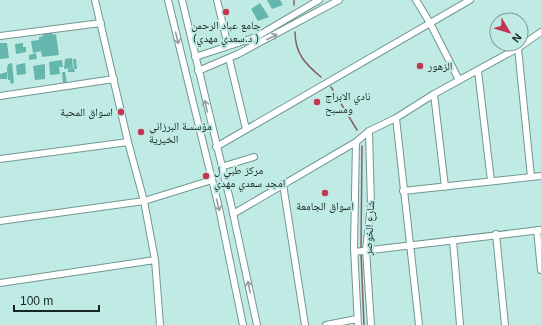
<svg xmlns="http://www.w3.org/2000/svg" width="541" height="325" viewBox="0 0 541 325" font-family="Helvetica,'Noto Naskh Arabic',sans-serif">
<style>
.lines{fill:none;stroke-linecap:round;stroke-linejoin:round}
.stream{stroke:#886063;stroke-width:1.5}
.building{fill:#65b6ac}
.minor-casing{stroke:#719892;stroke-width:8}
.minor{stroke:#fff;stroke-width:6}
.oneway{stroke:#969d9c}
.poi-dot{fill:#c63652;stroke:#c0eae4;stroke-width:1.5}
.labels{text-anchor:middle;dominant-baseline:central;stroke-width:4;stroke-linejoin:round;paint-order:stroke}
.poi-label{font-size:11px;fill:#162624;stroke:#c0eae4;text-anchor:start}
.street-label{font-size:11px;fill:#162624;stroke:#c0eae4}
</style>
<rect width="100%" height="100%" fill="#c0eae4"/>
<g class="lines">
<path class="stream" d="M 294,0 L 294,5
M 295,32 C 295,53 305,64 321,77
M 331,87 L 357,130
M 361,249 L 362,146
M 361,253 L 364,325"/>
</g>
<path class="building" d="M 267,0 L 280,0 L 283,5 L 272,9 Z
M 260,3 L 269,17 L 258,21 L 251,9 Z
M 52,32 L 53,35 L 56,34 L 59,55 L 42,57 L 41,51 L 33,53 L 31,41 L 39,40 L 39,37 L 43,36 L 43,33 Z
M 0,43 L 7,43 L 9,58 L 0,59 Z
M 23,43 L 23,47 L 26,47 L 26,52 L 16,54 L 15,44 Z
M 36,53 L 37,59 L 29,60 L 29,55 Z
M 72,58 L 73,68 L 64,69 L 65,59 Z
M 73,59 L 76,59 L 77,69 L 74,69 L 75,72 L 68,72 L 68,69 L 74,68 Z
M 62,60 L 63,67 L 59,67 L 60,74 L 50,75 L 49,62 Z
M 12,63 L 14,83 L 11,84 L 10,80 L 8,80 L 7,69 L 8,64 Z
M 25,63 L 26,74 L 17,75 L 16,65 Z
M 45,64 L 45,79 L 35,80 L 33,66 Z
M 7,72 L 7,79 L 0,79 L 0,74 Z
M 62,72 L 65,72 L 67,83 L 63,84 Z"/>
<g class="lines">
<defs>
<path id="minor" d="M 95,0 L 128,142 L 144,201 L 155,260 L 160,325
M 168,0 L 219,208 L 243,325
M 182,0 L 231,204 L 257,325
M 217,0 L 228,46
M 416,0 L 430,23 L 459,80
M 0,36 L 101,23
M 518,48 L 531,177
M 195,57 L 256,37 L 319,0
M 229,58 L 246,129
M 198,71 L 238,54 L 339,0
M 478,71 L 491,181
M 434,94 L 445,187
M 0,96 L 114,79
M 396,118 L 419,325
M 369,131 L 371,205 L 366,250 L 371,325
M 356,142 L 354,247 L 358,325
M 216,147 L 470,0
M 0,159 L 128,142
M 221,167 L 254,157
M 283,184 L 305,325
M 403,191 L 541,176
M 233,214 L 356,142 L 369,131 L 396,118 L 434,94 L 518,48 L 541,32
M 0,221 L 144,201 L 212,180
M 537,230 L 541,270
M 496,234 L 505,325
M 453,240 L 460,325
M 354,252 L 541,230
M 0,283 L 155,260
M 326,325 L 357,319"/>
</defs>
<use href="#minor" class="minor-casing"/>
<use href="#minor" class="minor"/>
</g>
<defs><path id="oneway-shaft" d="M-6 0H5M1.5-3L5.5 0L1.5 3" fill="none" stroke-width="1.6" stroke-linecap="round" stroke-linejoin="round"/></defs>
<g class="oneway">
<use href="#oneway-shaft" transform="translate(272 37) rotate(-27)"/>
<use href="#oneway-shaft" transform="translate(177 38) rotate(76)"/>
<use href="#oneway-shaft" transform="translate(206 106) rotate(-103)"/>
<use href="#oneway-shaft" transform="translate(218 205) rotate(76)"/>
<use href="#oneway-shaft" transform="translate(249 287) rotate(-102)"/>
</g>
<g class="poi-dot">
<circle cx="226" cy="12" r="4"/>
<circle cx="420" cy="66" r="4"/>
<circle cx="317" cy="102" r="4"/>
<circle cx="121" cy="112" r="4"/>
<circle cx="141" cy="132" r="4"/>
<circle cx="206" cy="176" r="4"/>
<circle cx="325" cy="193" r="4"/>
</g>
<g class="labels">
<g class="poi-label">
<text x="226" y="25" text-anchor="middle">جامع عباد الرحمن<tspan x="226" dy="13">(د.سعدي مهدي )</tspan></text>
<text x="428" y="66">الزهور</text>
<text x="325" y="96">نادي الابراج<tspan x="325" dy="13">ومسبح</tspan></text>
<text x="113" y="112" text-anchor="end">اسواق المحبة</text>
<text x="149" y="126">مؤسسة البرزاني<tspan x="149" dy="13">الخيرية</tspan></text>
<text x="214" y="170">مركز طبي ل<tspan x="214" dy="13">امجد سعدي مهدي</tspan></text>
<text x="325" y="206" text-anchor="middle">اسواق الجامعة</text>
</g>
<g class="street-label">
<text transform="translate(369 228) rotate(-87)">شارع الخوصر</text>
</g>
</g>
<g transform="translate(509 32) rotate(128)"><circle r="19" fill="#c0eae4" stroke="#7c9c97"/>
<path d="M0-3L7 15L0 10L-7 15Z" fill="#c63652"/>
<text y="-6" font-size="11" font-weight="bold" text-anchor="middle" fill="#162624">N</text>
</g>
<path d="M14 305v6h85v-6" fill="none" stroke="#162624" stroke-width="2"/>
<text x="20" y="305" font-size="12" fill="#162624" stroke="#c0eae4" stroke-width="3" paint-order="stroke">100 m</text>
</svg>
